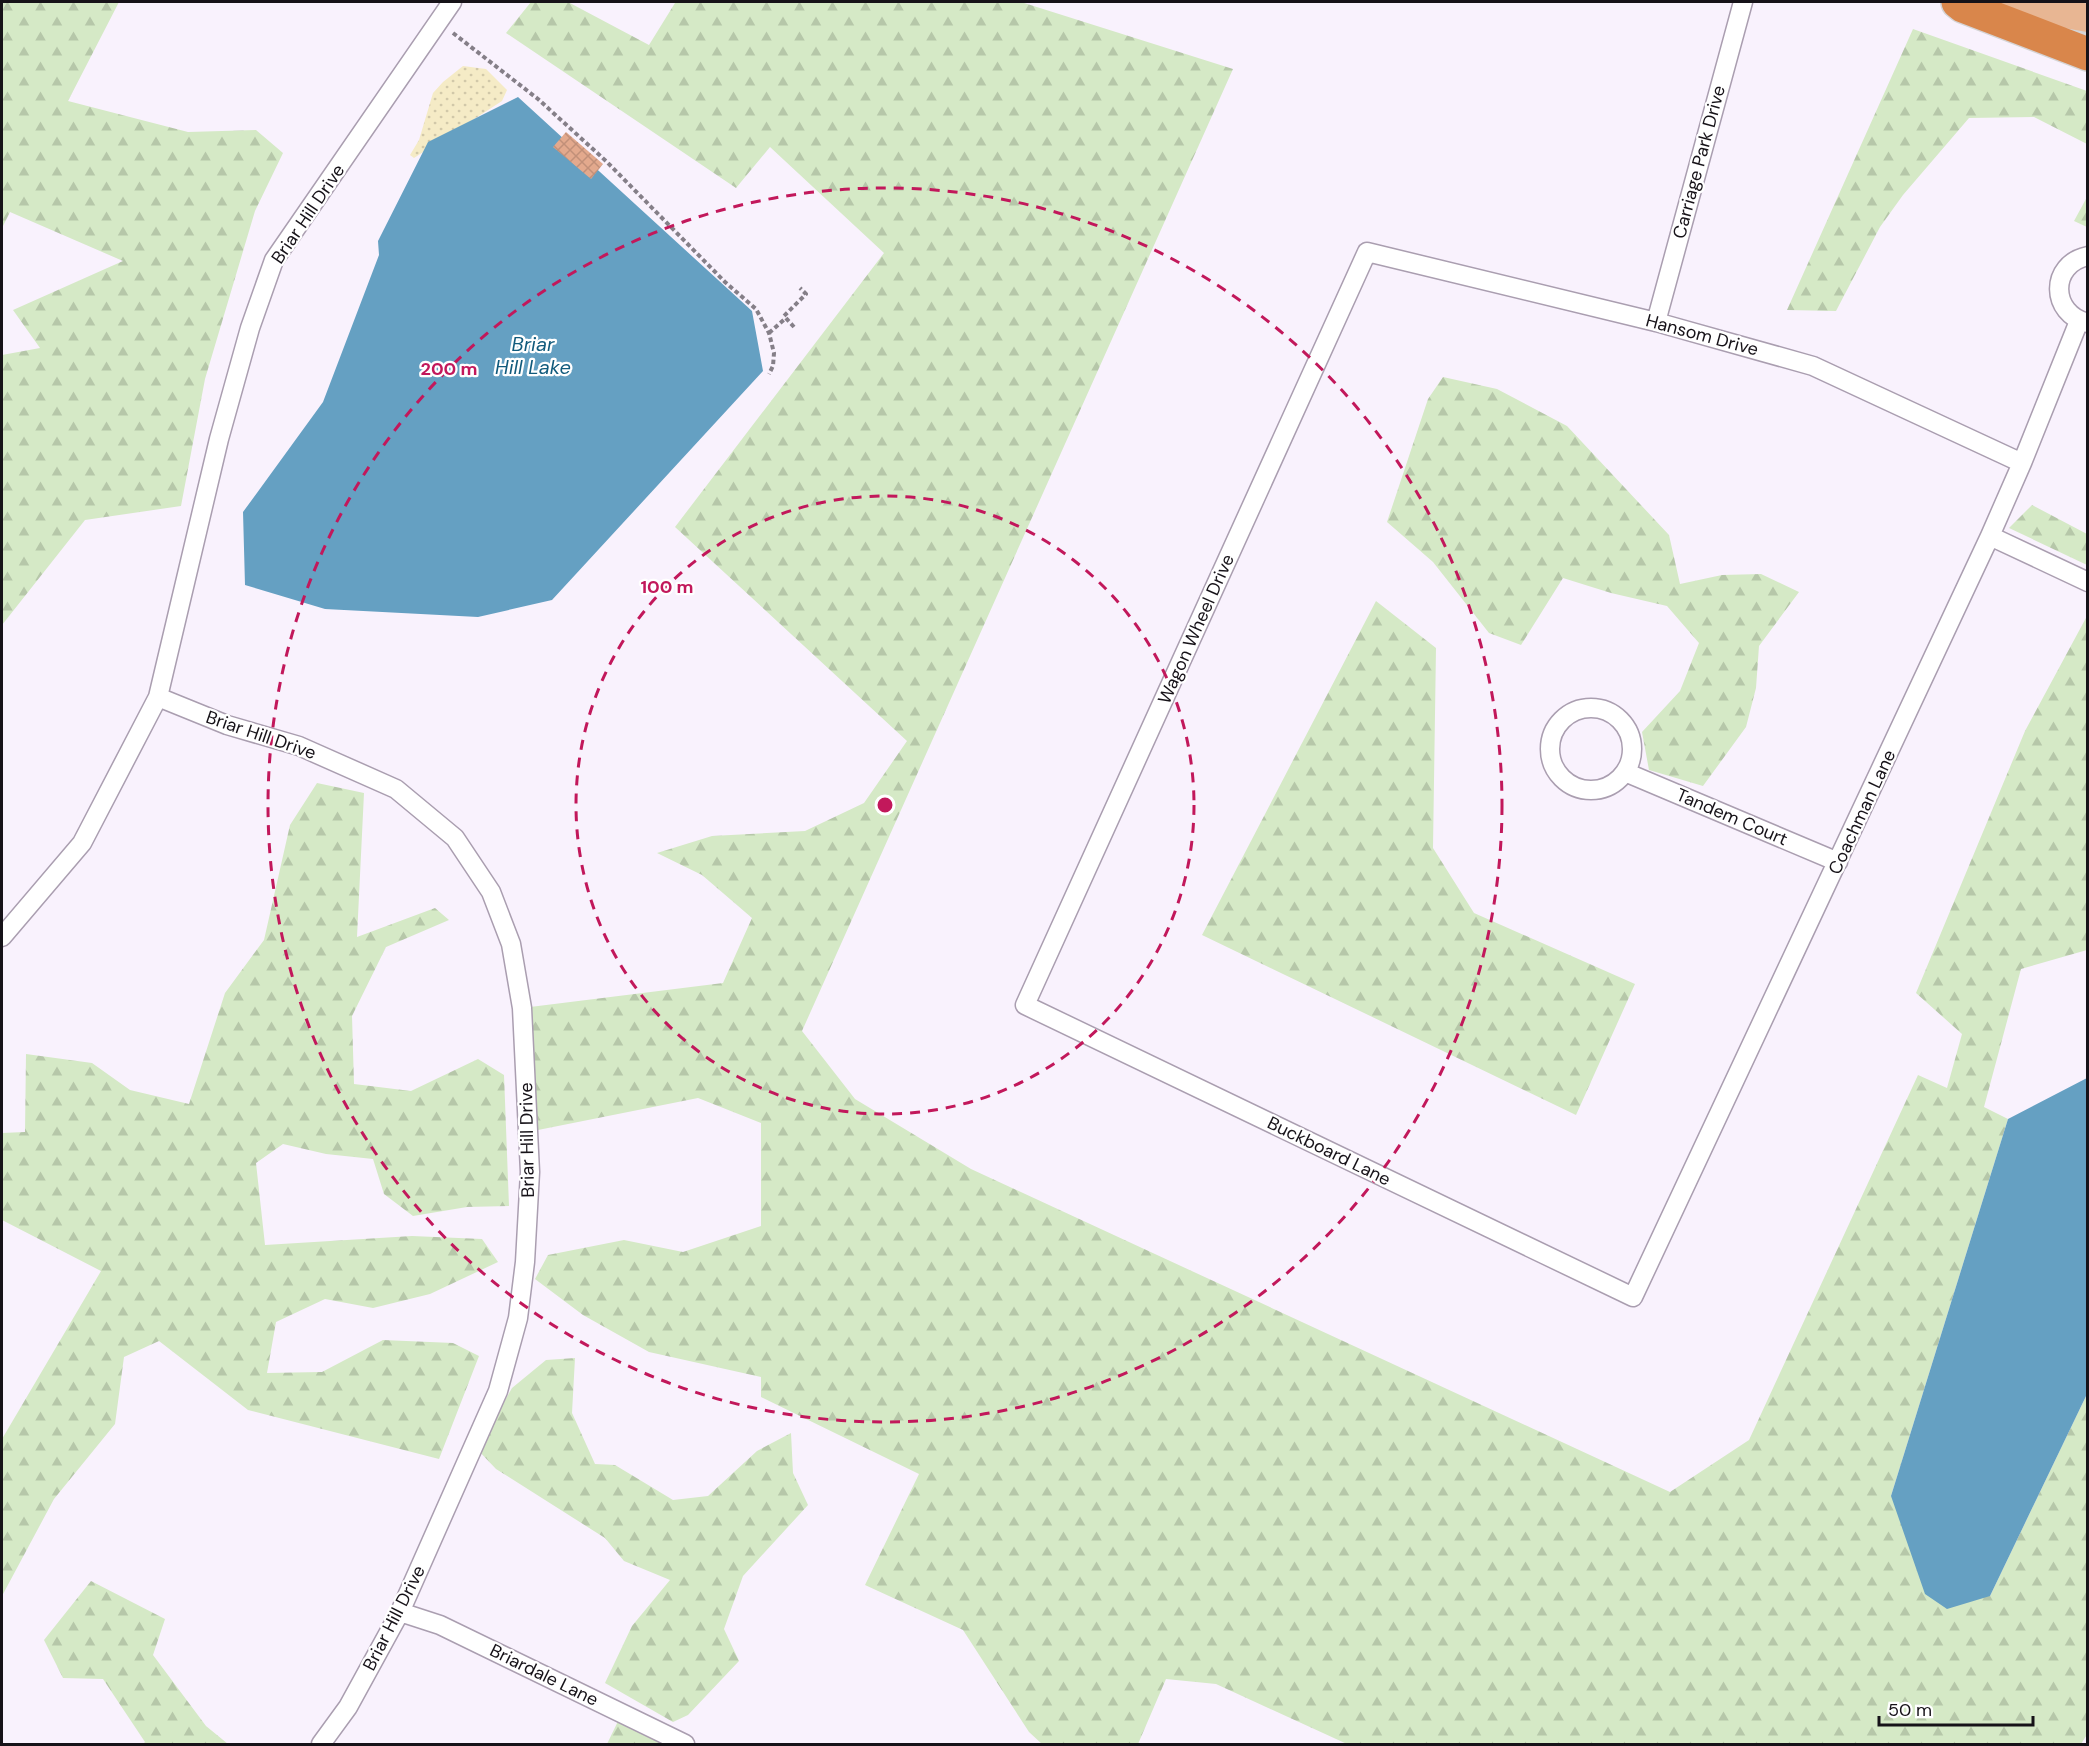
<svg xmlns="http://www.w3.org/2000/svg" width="2089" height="1746" viewBox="0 0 2089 1746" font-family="'DM Sans',sans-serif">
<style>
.forest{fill:url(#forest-firs)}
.sand{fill:url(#sand-dots)}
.water{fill:#65a0c2}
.building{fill:url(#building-cross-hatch)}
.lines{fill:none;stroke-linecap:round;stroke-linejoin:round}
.street-casing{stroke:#aa9eb0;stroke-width:21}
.primary-casing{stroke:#d5d4d5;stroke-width:32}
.highway-casing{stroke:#d5d4d5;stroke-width:36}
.path{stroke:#857f88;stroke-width:4;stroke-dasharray:4.5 3;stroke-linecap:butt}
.street{stroke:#fff;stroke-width:18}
.primary{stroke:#e8b693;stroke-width:28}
.highway{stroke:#d9864b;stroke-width:33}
.ring{fill:none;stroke:#c2185b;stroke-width:3;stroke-dasharray:10 8}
.labels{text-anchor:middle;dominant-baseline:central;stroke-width:4.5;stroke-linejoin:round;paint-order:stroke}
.street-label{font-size:18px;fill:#161218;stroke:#fff}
.water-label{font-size:20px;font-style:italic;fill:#105a7c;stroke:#fff}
.centre{fill:#c2185b;stroke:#fff;stroke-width:3}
.ring-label{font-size:18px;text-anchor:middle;font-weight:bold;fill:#c2185b;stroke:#fff;stroke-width:4.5;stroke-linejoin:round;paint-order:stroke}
</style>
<defs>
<pattern id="forest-firs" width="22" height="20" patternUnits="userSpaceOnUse" patternTransform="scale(1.5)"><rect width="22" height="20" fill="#d5e9c6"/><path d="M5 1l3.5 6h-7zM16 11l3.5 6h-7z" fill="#b6c7a9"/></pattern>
<pattern id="sand-dots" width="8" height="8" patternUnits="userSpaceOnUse" patternTransform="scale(1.5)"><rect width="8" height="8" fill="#f5ebc6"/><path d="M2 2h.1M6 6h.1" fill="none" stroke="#d1c8a9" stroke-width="1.8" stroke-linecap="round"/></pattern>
<pattern id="building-cross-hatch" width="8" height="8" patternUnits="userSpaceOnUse" patternTransform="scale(1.5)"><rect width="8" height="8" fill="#e3a98d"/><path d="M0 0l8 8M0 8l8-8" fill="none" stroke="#c29079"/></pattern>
</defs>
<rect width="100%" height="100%" fill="#f9f2fd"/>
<path class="forest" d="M 2,2 L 119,2 L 68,101 L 188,132 L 256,130 L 283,153 L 255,211 L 205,379 L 181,506 L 85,520 L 2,625 L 2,355 L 40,348 L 13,310 L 123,261 L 10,212 L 2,228 Z
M 531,2 L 568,2 L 649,45 L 675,3 L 673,2 L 1021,2 L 1233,69 L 802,1031 L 855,1099 L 971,1169 L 1670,1492 L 1749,1440 L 1918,1075 L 1947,1088 L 1962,1034 L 1916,993 L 2025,731 L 2087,616 L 2088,878 C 2084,885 2087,938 2087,950 L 2021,969 L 1984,1107 L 2008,1119 L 1891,1496 L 1990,1596 L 2087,1394 L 2088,1733 L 2081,1744 L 1347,1744 L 1216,1684 L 1166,1679 L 1138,1744 L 1042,1744 L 1029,1732 L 963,1630 L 865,1585 L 919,1474 L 761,1397 L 761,1377 L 649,1352 L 583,1315 L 535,1279 L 548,1255 L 624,1240 L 683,1252 L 761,1226 L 761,1123 L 698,1098 L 528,1132 L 522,1008 L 723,983 L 752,918 L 702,875 L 657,853 L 712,836 L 805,831 L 864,803 L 907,741 L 675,527 L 884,253 L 770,147 L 736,188 L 506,33 Z
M 1913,29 L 2087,91 L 2087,144 L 2034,117 L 1969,118 L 1903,195 L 1880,227 L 1836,311 L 1787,310 Z
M 2087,197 L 2087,227 L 2074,221 Z
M 1443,377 L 1497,389 L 1567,426 L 1669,535 L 1680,584 L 1722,575 L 1761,574 L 1799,592 L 1759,646 L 1756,688 L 1746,727 L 1703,786 L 1649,770 L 1642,732 L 1680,691 L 1699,643 L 1667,606 L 1611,593 L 1563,578 L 1521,645 L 1489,633 L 1433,562 L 1387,522 L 1428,399 Z
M 2032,505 L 2087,534 L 2087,565 L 2009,528 Z
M 1376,601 L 1436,648 L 1433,848 L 1474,913 L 1635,984 L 1576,1115 L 1202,935 Z
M 317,783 L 364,793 L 357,937 L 435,908 L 449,920 L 386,947 L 352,1016 L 354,1084 L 411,1091 L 478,1059 L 504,1075 L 509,1206 L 467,1207 L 413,1216 L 384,1194 L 373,1159 L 326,1154 L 283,1144 L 256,1163 L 265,1245 L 412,1236 L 482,1239 L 498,1262 L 430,1294 L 373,1308 L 325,1299 L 276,1322 L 267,1373 L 322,1372 L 383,1340 L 453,1343 L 479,1356 L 439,1459 L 248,1410 L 159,1341 L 124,1357 L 115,1424 L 54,1499 L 2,1596 L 2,1439 L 101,1271 L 2,1220 L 2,1133 L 25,1132 L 26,1054 L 92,1063 L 130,1090 L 189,1104 L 225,993 L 264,940 L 290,825 Z
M 575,1358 L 572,1413 L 595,1464 L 615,1465 L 673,1500 L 708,1496 L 757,1451 L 791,1433 L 793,1473 L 808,1505 L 743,1576 L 724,1629 L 739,1661 L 688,1715 L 673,1722 L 605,1683 L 632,1626 L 670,1580 L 624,1561 L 605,1538 L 496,1469 L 477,1449 L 512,1388 L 546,1360 Z
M 91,1581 L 165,1619 L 153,1655 L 206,1726 L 228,1744 L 143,1744 L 145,1742 L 103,1679 L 63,1678 L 44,1640 Z
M 622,1713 L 685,1744 L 607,1744 Z"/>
<path class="sand" d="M 463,66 L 486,69 L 507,90 L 502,101 L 414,158 L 410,155 L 419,140 L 433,93 L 443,82 Z"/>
<path class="water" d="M 518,97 L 752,311 L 763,371 L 552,600 L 478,617 L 325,609 L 245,585 L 243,512 L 323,402 L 379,255 L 378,241 L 428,142 Z
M 2087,1078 L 2087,1394 L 1990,1596 L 1947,1609 L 1925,1594 L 1891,1496 L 2008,1119 Z"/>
<path class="building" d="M 566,132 L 603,164 L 591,179 L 553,147 Z"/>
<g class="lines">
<defs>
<path id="street" d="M 2088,256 C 2049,264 2050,314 2088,323
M 1656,322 L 1743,2
M 2022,463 L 1813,366 L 1656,322 L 1367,252 L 1025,1005 L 1633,1297 L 1990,536 L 2022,463 L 2079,321
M 1990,536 L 2088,582
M 158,697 L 227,725 L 299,746 L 396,789 L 455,838 L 491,892 L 511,944 L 522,1008 L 530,1172 L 525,1262 L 518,1318 L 498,1391 L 400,1612 L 348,1707 L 321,1744
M1550 749a41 41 0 1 1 82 0a41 41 0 1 1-82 0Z
M 1625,772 L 1838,862
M 2,937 L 82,843 L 158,697 L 219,439 L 250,328 L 274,260 L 452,2
M 400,1612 L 440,1625 L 685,1744"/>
<path id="primary" d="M 1999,2 L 2088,18"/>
<path id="highway" d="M 1958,2 L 1963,6 L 2088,54"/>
</defs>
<use href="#street" class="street-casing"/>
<use href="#primary" class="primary-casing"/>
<use href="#highway" class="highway-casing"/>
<path class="path" d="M 453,33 L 538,99 L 606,161 L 725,282 L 756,309 L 769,333 L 774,353 L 773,366 L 769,374
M 794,327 L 784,316 L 806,294 L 800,288
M 769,333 L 786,318"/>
<use href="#street" class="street"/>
<use href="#primary" class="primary"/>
<use href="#highway" class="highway"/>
</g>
<g class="ring">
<circle cx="885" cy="805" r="309"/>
<circle cx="885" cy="805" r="617"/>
</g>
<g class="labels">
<g class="street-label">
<text transform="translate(1699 162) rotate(-75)">Carriage Park Drive</text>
<text transform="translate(308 214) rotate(-56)">Briar Hill Drive</text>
<text transform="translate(1702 335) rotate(15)">Hansom Drive</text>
<text transform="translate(1196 629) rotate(-66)">Wagon Wheel Drive</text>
<text transform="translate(261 735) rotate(19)">Briar Hill Drive</text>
<text transform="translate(1862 812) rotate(-65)">Coachman Lane</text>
<text transform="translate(1732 817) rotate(23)">Tandem Court</text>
<text transform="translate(527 1140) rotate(-91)">Briar Hill Drive</text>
<text transform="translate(1329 1151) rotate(26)">Buckboard Lane</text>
<text transform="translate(394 1618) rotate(-63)">Briar Hill Drive</text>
<text transform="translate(544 1675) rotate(26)">Briardale Lane</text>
</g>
<g class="water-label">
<text x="533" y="344">Briar<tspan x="533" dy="23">Hill Lake</tspan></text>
</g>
</g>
<circle cx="885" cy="805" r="9" class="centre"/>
<g class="ring-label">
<text x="449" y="375">200 m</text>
<text x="667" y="593">100 m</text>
</g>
<rect width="2089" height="1746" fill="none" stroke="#161218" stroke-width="6"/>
<path d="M1879 1716v9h154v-9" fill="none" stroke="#161218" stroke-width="3"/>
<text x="1888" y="1716" font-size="18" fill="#161218" stroke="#ffffff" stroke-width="4.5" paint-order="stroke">50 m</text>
</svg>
